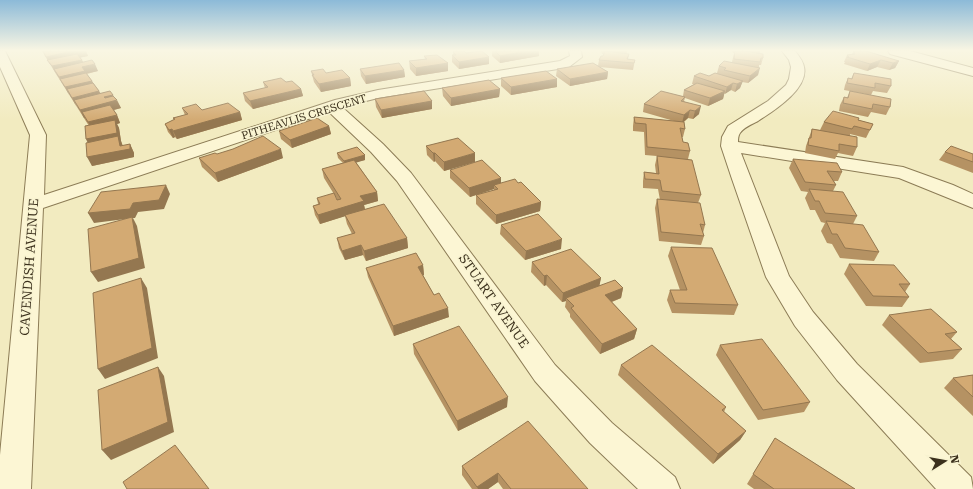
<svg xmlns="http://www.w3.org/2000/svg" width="973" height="489" viewBox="0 0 973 489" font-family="'Roboto Serif',serif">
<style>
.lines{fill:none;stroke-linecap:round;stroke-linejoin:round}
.street-casing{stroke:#8c7c56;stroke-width:2}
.street{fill:#fcf6d4;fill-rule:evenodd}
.wall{fill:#b59263}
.shaded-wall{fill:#947750}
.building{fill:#d3aa73;stroke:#947750}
.labels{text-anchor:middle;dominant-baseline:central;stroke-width:3;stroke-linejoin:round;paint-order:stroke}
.far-street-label{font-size:11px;fill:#3b301c;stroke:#f8f3d0}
.street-label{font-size:13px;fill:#3b301c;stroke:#f8f3d0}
</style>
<rect width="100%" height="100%" fill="#f2ebc0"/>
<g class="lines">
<defs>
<path id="street" d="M 0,51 L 5,51 L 6,53 L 46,135 L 44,195 L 335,100 L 378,90 L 560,61 L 570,56 L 569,51 L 581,51 L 582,57 L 569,67 L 564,68 L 378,98 L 342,107 L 383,144 L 411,173 L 555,365 L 612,423 L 675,477 L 680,489 L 638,489 L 590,443 L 535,381 L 397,181 L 371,152 L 329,112 L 43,208 L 31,489 L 0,489 L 0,455 L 30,135 L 0,67 Z
M 782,51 L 795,51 C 799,56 803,61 804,67 C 809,89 773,111 758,121 C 752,124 743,128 740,133 C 738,136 738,139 738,142 L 903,167 L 953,185 L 973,194 L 973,208 L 899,178 L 741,153 L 789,276 L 813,312 L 857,364 L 971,477 L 973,489 L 936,489 L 837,380 L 795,326 L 766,277 L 732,179 L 721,146 L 722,137 L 728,126 L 768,101 L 786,85 L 789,79 L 791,67 L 789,60 Z
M 888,51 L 910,51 L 973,68 L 973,76 L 890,54 Z"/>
</defs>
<use href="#street" class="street-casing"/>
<use href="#street" class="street"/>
</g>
<path class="wall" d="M 42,51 L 86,51 L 88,56 L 80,57 L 83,62 L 98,71 L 87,74 L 101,94 L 113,96 L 121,108 L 114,110 L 117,115 L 120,123 L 117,124 L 119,128 L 121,141 L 123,146 L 130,144 L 134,153 L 134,157 L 92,166 L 88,142 L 89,126 L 56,74 Z
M 492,51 L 539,51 L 539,56 L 500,63 L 492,56 Z
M 601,51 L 627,51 L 627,54 L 629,54 L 628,59 L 635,60 L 633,70 L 599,67 L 608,72 L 607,79 L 570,86 L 556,76 L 557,69 L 598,66 L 599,60 L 603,56 L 604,54 L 602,54 Z
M 732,51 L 760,51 L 760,53 L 763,58 L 761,65 L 759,65 L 759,67 L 758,75 L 748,83 L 742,82 L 740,88 L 735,92 L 731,90 L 724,94 L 723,99 L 708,106 L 685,98 L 684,101 L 699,114 L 693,119 L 688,118 L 684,122 L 685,129 L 683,137 L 682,137 L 683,142 L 690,151 L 688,159 L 701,195 L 698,203 L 705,225 L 703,233 L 704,236 L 701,245 L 659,241 L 655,208 L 657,199 L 660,200 L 658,189 L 643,188 L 643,181 L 644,172 L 656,173 L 655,165 L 657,156 L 680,158 L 645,155 L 644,132 L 633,131 L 633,126 L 634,117 L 674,121 L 643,112 L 644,104 L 683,96 L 684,90 L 694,84 L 692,84 L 694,76 L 709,76 L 717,73 L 719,66 L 732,62 L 734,53 L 733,53 Z
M 453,52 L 466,53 L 489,64 L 459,69 L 452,62 L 452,55 L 453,55 Z
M 853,52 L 899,61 L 895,68 L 889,70 L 877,67 L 867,71 L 844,64 L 845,62 L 844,62 L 847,55 L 852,54 Z
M 424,56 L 448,63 L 448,71 L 416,76 L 410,69 L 409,61 L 425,59 Z
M 360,69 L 404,70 L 405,77 L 366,84 L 361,76 Z
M 311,71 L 326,73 L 350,78 L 351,86 L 321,92 L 314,82 Z
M 854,73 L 891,86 L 887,93 L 873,91 L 871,95 L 844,90 L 845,85 L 848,78 L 851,79 Z
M 501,78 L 557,79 L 557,87 L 511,95 L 501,86 Z
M 263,82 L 301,89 L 303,96 L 253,109 L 245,101 L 243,93 L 265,88 Z
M 442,88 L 500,89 L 499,97 L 451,106 L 443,96 Z
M 850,91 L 890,107 L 886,115 L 871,112 L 868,117 L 839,111 L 840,105 L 844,97 L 847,98 Z
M 375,99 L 432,101 L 432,109 L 382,118 L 376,107 Z
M 182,108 L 202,110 L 240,112 L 242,120 L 177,139 L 175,137 L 173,138 L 168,132 L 165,124 L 174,120 L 173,118 L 185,115 Z
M 858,120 L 873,124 L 866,138 L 850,134 L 850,136 L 857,147 L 853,156 L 838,153 L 835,159 L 805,153 L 806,146 L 812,129 L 820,130 L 824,122 Z
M 329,126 L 331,134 L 292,148 L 281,139 L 279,131 Z
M 426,146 L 475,162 L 444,171 L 435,161 L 434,162 L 427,155 Z
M 945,152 L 973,154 L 973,173 L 939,160 Z
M 337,153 L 365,155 L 365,160 L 356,162 L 377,192 L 378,201 L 364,205 L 365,209 L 407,238 L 408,248 L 366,261 L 363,255 L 345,260 L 339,248 L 337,238 L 352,234 L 347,224 L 345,216 L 320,224 L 315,215 L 313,206 L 318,204 L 317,198 L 337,199 L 324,178 L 322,169 L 343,163 L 338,158 Z
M 217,154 L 283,158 L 218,182 L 202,167 L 199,158 Z
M 793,159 L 842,172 L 838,181 L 834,181 L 836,185 L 833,191 L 857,216 L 853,224 L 879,252 L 874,261 L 840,258 L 832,244 L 827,243 L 821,231 L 825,223 L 821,222 L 815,210 L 810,210 L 805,198 L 808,192 L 801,191 L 789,168 Z
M 450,170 L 501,183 L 518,183 L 541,202 L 540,211 L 496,224 L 476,204 L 476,195 L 494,190 L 494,189 L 470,197 L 450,178 Z
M 501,225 L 561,249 L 525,260 L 500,234 Z
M 671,247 L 738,305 L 734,315 L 672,313 L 667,300 L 670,290 L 680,290 L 668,256 Z
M 532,262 L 601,278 L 599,285 L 623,288 L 621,298 L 612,302 L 637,329 L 634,339 L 600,354 L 570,317 L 570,314 L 565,307 L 566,301 L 562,302 L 546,285 L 544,286 L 531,272 Z
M 849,264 L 910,284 L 905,292 L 909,297 L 902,307 L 866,306 L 844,274 Z
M 423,265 L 424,275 L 423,275 L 434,295 L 449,317 L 394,336 L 368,277 L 366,268 Z
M 889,315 L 957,332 L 951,339 L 962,349 L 953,359 L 920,363 L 882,325 Z
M 413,344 L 507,407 L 458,431 L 414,354 Z
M 720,345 L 810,402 L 804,412 L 758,420 L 716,355 Z
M 621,365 L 726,407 L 724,412 L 746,431 L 740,440 L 713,464 L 618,375 Z
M 973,375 L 973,416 L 944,388 L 953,378 Z
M 775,438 L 855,489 L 754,489 L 747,484 Z
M 462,466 L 588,489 L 503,489 L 498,482 L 488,489 L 472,489 L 462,475 Z"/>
<path class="shaded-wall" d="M 72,51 L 86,51 L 88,56 L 50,64 L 46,57 Z
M 526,51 L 539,51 L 539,56 L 500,63 L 500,56 Z
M 489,57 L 489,64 L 459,69 L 459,62 Z
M 82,60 L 85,66 L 95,64 L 98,71 L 60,79 L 63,84 L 59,77 L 54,69 L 56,74 L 52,66 Z
M 881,60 L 877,67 L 867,71 L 870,64 Z
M 899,61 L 895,68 L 889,70 L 893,63 Z
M 448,63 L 448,71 L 416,76 L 416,68 Z
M 760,68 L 758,75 L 748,83 L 750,76 Z
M 404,70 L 405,77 L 366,84 L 365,76 Z
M 608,72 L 607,79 L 570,86 L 570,79 Z
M 350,78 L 351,86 L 321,92 L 319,84 Z
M 557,79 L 557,87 L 511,95 L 511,87 Z
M 92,81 L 96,88 L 67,89 L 69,95 L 65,87 Z
M 743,81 L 740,88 L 735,92 L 737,84 Z
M 733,83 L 731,90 L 725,94 L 727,87 Z
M 301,89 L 303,96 L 253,109 L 250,101 Z
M 500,89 L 499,97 L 451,106 L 451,98 Z
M 99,91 L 103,99 L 74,100 L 76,106 L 72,98 Z
M 725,91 L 723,99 L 708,106 L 710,98 Z
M 113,95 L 116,101 L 117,100 L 121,108 L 85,117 L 82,112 L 85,118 L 84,118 L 80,110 L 104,97 Z
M 432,101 L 432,109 L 382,118 L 381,110 Z
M 701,106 L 699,114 L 693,119 L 695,111 Z
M 690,110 L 688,118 L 682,123 L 684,115 Z
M 240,112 L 242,120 L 177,139 L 173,131 Z
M 117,115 L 120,123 L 117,124 L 119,128 L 121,141 L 122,144 L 123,150 L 130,144 L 134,153 L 134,157 L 92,166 L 87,157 L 90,148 L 86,139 L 92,130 L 88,122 Z
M 329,126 L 331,134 L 292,148 L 290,140 Z
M 172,129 L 175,137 L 173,138 L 169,130 Z
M 281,149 L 283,158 L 218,182 L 215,173 Z
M 433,153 L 435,153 L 435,161 L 434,162 Z
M 475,153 L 475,162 L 444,171 L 444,162 Z
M 365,155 L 365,160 L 345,166 L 344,161 Z
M 501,178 L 501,187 L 494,185 L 494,189 L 470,197 L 469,188 Z
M 166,185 L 170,194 L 164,209 L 138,212 L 135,218 L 133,218 L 137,226 L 145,268 L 98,282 L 91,272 L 133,218 L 94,223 L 88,213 L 133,203 Z
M 377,192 L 378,201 L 364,205 L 365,210 L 320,224 L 318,215 L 360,196 Z
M 541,202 L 540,211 L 496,224 L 496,215 Z
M 407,238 L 408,248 L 366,261 L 364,251 Z
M 562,239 L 561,249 L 525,260 L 526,251 Z
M 361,245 L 363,255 L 345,260 L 342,251 Z
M 423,265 L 424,275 L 419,277 L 418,267 Z
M 547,275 L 546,285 L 544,286 L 544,276 Z
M 141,278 L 147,288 L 158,358 L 105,379 L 98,369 Z
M 601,278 L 599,288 L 566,298 L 566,301 L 562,302 L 563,293 Z
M 623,288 L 621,298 L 603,305 L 605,295 Z
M 448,308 L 449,317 L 394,336 L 393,326 Z
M 637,329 L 634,339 L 600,354 L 602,344 Z
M 158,367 L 164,376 L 174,432 L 111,460 L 102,450 Z
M 508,397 L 507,407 L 458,431 L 457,421 Z
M 746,431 L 740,440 L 713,464 L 718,454 Z
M 498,473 L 498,482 L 488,489 L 478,489 L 477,487 Z"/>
<path class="building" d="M 43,51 L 72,51 L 46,57 Z
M 454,51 L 464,51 L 466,53 L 482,51 L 489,57 L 459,62 L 452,55 L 456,55 L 453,52 Z
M 495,51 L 526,51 L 500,56 Z
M 605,51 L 629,54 L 627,59 L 635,60 L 634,63 L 599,60 L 601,56 L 603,56 Z
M 735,51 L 745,51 L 763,54 L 763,58 L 761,58 L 760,62 L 734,59 Z
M 854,51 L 866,51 L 899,61 L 893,63 L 881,60 L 870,64 L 847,57 L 849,57 L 847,55 L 855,54 L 853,53 L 855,52 L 853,52 Z
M 77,54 L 82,60 L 52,66 L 47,60 Z
M 437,55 L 448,63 L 416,68 L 409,61 L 427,59 L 424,56 Z
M 92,60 L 95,64 L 82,67 L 85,71 L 59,77 L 54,69 Z
M 724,61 L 760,68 L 750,76 L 724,70 L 726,68 L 719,66 Z
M 399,63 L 404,70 L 365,76 L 360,69 Z
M 593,63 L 608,72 L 570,79 L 557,69 Z
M 323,69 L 326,73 L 342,70 L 350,78 L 319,84 L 312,75 L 314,75 L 311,71 Z
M 546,71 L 557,79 L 511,87 L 501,78 Z
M 86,73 L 92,81 L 65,87 L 60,79 Z
M 700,73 L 709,76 L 715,73 L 743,81 L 737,84 L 733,83 L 727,87 L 694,76 Z
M 854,73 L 891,79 L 891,86 L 875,83 L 875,88 L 847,83 L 848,78 L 852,79 Z
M 281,78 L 286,82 L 292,81 L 301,89 L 250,101 L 243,93 L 268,87 L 263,82 Z
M 489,80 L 500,89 L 451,98 L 442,88 Z
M 93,83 L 99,91 L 72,98 L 67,89 Z
M 697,83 L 725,91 L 710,98 L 684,90 Z
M 110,91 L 113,95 L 104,97 L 105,98 L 113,96 L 117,100 L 80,110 L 74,100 Z
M 424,91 L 432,101 L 381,110 L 375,99 Z
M 661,91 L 685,97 L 681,101 L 701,106 L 695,111 L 690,110 L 684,115 L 644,104 Z
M 850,91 L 891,99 L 890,107 L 873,104 L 872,109 L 843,103 L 844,97 L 848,98 Z
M 228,103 L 240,112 L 173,131 L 172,129 L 169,130 L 165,124 L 175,119 L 173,118 L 188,114 L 182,108 L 196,104 L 202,110 Z
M 110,105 L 117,115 L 88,122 L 82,112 Z
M 833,111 L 859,118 L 858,120 L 873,124 L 870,130 L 854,126 L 852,129 L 824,122 Z
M 634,117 L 684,122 L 685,129 L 680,128 L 683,142 L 688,143 L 690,151 L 647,147 L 646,124 L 635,123 Z
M 317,118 L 329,126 L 290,140 L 279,131 Z
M 115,120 L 117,133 L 86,139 L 85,126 Z
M 812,129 L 857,137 L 857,147 L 839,144 L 839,151 L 808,145 L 809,138 L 811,138 Z
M 118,136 L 120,146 L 130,144 L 130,149 L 87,157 L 86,143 Z
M 263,136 L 281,149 L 215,173 L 199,158 L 215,153 L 217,154 L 233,149 Z
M 458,138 L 475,153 L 444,162 L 435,153 L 433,153 L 426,146 Z
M 951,146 L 973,154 L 973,162 L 945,152 Z
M 357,147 L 365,155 L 344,161 L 337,153 Z
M 657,156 L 692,160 L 701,195 L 662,191 L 660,180 L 645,179 L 644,172 L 659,174 Z
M 793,159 L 837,163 L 842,172 L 827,171 L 836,185 L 805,182 Z
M 354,160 L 377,192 L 360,196 L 364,201 L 318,215 L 313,206 L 320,204 L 317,198 L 334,193 L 337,200 L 341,199 L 322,169 Z
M 482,160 L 501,178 L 469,188 L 450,170 Z
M 515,179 L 518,183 L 521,182 L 541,202 L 496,215 L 476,195 L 498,189 L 494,185 Z
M 166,185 L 159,200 L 133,203 L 130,209 L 88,213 L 101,192 Z
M 809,189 L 843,192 L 857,216 L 825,213 L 819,201 L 815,201 Z
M 657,199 L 700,203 L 705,225 L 700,224 L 704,236 L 661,232 Z
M 384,204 L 407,238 L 364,251 L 361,245 L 342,251 L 337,238 L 355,233 L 345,215 Z
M 538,214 L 562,239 L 526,251 L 501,225 Z
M 132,217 L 139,258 L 91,272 L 88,229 Z
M 826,221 L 863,225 L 879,252 L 845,248 L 837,234 L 832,234 Z
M 671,247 L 712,248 L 738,305 L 675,303 L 670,290 L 687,290 Z
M 571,249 L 601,278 L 563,293 L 547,275 L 544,276 L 532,262 Z
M 416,253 L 423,265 L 418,267 L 434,295 L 439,293 L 448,308 L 393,326 L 366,268 Z
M 849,264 L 894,265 L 910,284 L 899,284 L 909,297 L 873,296 Z
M 141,278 L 152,348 L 98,369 L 93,293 Z
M 615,280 L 623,288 L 605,295 L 637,329 L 602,344 L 571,308 L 574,306 L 566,298 Z
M 931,309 L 957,332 L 945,334 L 962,349 L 928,353 L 889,315 Z
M 459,326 L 508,397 L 457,421 L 413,344 Z
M 762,339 L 810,402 L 763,410 L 720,345 Z
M 652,345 L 726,407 L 722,410 L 746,431 L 718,454 L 621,365 Z
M 158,367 L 168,422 L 102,450 L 98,390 Z
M 973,375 L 973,397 L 953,378 Z
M 528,421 L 588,489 L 511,489 L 498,473 L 477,487 L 462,466 Z
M 775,438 L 855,489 L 774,489 L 753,474 Z
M 175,445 L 209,489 L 127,489 L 123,482 Z"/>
<linearGradient id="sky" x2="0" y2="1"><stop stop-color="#8cbad8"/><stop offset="0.42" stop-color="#f9f6e3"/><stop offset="1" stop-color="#f9f6e3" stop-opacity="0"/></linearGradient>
<rect width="973" height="120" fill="url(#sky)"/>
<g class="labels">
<g class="far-street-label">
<text transform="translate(304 117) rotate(-17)">PITHEAVLIS CRESCENT</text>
</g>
<g class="street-label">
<text transform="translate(29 267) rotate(-86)">CAVENDISH AVENUE</text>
<text transform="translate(494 301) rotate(55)">STUART AVENUE</text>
</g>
</g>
<g transform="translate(945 461) rotate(79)" stroke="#f8f3d0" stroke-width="3" paint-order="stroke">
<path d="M0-3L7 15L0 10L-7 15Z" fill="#3b301c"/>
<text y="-6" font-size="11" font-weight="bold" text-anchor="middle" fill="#3b301c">N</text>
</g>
</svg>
